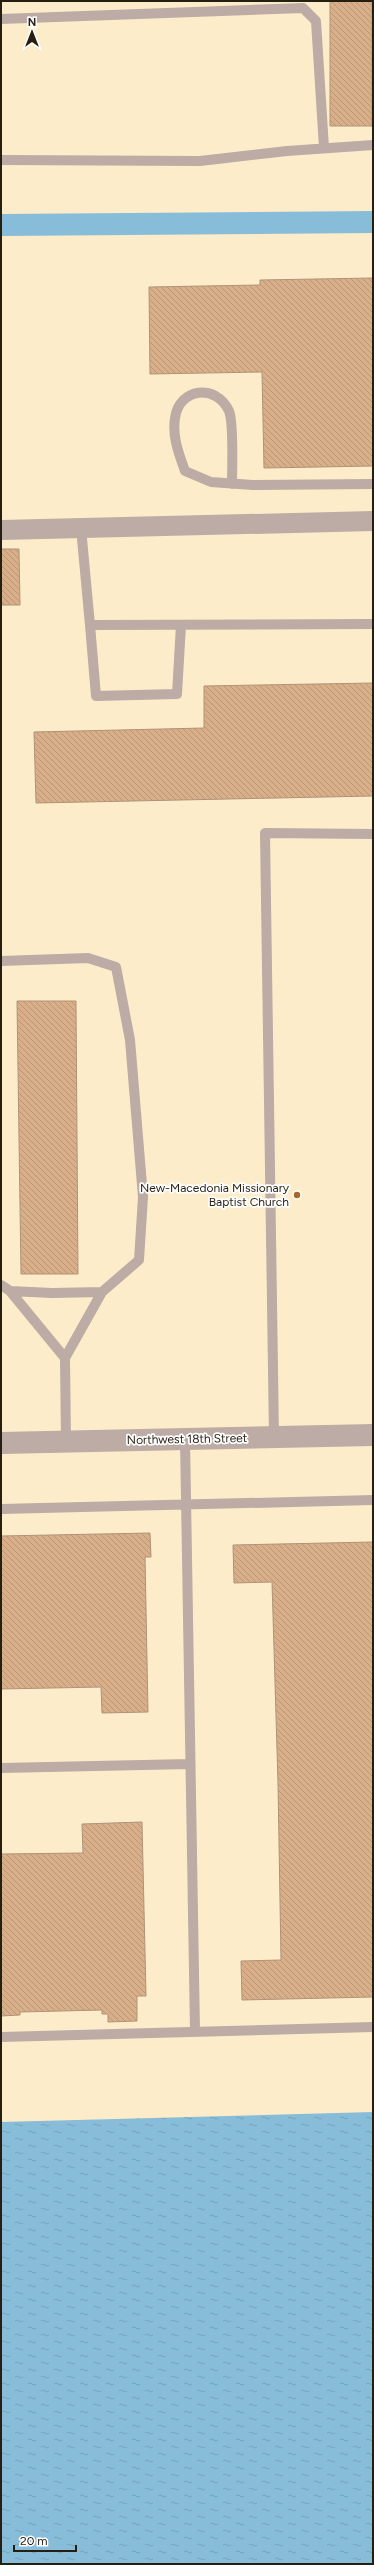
<svg xmlns="http://www.w3.org/2000/svg" width="374" height="2565" viewBox="0 0 374 2565" font-family="Figtree,sans-serif">
<style>
.water{fill:url(#water-ripples)}
.lines{fill:none;stroke-linecap:round;stroke-linejoin:round}
.canal{stroke:#88bdda;stroke-width:22}
.building{fill:url(#building-back-hatch);stroke:#af9379}
.service{stroke:#bdaba5;stroke-width:10}
.minor{stroke:#bdaba5;stroke-width:20}
.tertiary{stroke:#bdaba5;stroke-width:22}
.poi-dot{fill:#a5692c;stroke:#fff;stroke-width:1.5}
.labels{text-anchor:middle;dominant-baseline:central;stroke-width:3.5;stroke-linejoin:round;paint-order:stroke}
.poi-label{font-size:12px;fill:#251f12;stroke:#fff;text-anchor:end}
.street-label{font-size:12px;fill:#251f12;stroke:#fff}
</style>
<defs>
<pattern id="water-ripples" width="26" height="14" patternUnits="userSpaceOnUse"><rect width="26" height="14" fill="#88bdda"/><path d="M2 4q2-2 4 0t4 0M15 11q2-2 4 0t4 0" fill="none" stroke="#75a2ba"/></pattern>
<pattern id="building-back-hatch" width="6" height="6" patternUnits="userSpaceOnUse"><rect width="6" height="6" fill="#d9af8a"/><path d="M-1 5l2 2M0 0l6 6M5-1l2 2" fill="none" stroke="#ba9676"/></pattern>
</defs>
<rect width="100%" height="100%" fill="#fdecc9"/>
<path class="water" d="M 373,2112 L 373,2564 L 1,2564 L 1,2122 Z"/>
<g class="lines">
<path class="canal" d="M 1,225 L 373,222"/>
</g>
<path class="building" d="M 330,1 L 372,1 L 372,126 L 330,126 Z
M 373,278 L 373,466 L 264,468 L 262,372 L 150,374 L 149,287 L 260,285 L 260,280 Z
M 1,549 L 19,549 L 20,605 L 1,605 Z
M 373,683 L 373,796 L 36,803 L 34,732 L 204,728 L 204,686 Z
M 17,1001 L 76,1001 L 78,1274 L 21,1274 Z
M 150,1533 L 151,1557 L 145,1557 L 148,1712 L 102,1713 L 101,1687 L 1,1689 L 1,1536 Z
M 373,1542 L 373,1997 L 242,2000 L 241,1961 L 281,1960 L 278,1783 L 272,1582 L 234,1583 L 233,1545 Z
M 142,1822 L 146,1996 L 137,1996 L 137,2021 L 108,2022 L 108,2014 L 102,2014 L 102,2010 L 20,2012 L 20,2015 L 1,2016 L 1,1854 L 83,1853 L 82,1824 Z"/>
<g class="lines">
<path class="service" d="M 1,19 L 303,8 L 316,21 L 324,148
M 1,160 L 200,161 L 287,151 L 373,145
M 232,484 C 232,468 234,423 229,411 C 216,383 179,388 175,418 C 172,437 179,454 185,471 L 211,482 L 253,485 L 373,484
M 81,528 L 90,625 L 373,624
M 90,625 L 96,696 L 177,694 L 181,625
M 1,961 L 88,958 L 116,967 L 130,1040 L 143,1197 L 139,1260 L 102,1292 L 65,1358 L 10,1291 L 1,1285
M 10,1291 L 52,1293 L 102,1292
M 65,1358 L 66,1442
M 274,1437 L 265,833 L 373,834
M 185,1439 L 195,2032
M 1,1509 L 373,1500
M 1,1768 L 190,1764
M 1,2037 L 373,2027"/>
<path class="minor" d="M 1,530 L 373,521"/>
<path class="tertiary" d="M 1,1443 L 373,1435"/>
</g>
<circle class="poi-dot" cx="297" cy="1195" r="4"/>
<g class="labels">
<g class="poi-label">
<text x="289" y="1188">New-Macedonia Missionary<tspan x="289" dy="14">Baptist Church</tspan></text>
</g>
<g class="street-label">
<text transform="translate(187 1439) rotate(-1)">Northwest 18th Street</text>
</g>
</g>
<rect width="374" height="2565" fill="none" stroke="#251f12" stroke-width="4"/>
<g transform="translate(32 32)" stroke="#ffffff" stroke-width="3" paint-order="stroke">
<path d="M0-3L7 15L0 10L-7 15Z" fill="#251f12"/>
<text y="-6" font-size="11" font-weight="bold" text-anchor="middle" fill="#251f12">N</text>
</g>
<path d="M14 2545v6h62v-6" fill="none" stroke="#251f12" stroke-width="2"/>
<text x="20" y="2545" font-size="12" fill="#251f12" stroke="#ffffff" stroke-width="3" paint-order="stroke">20 m</text>
</svg>
